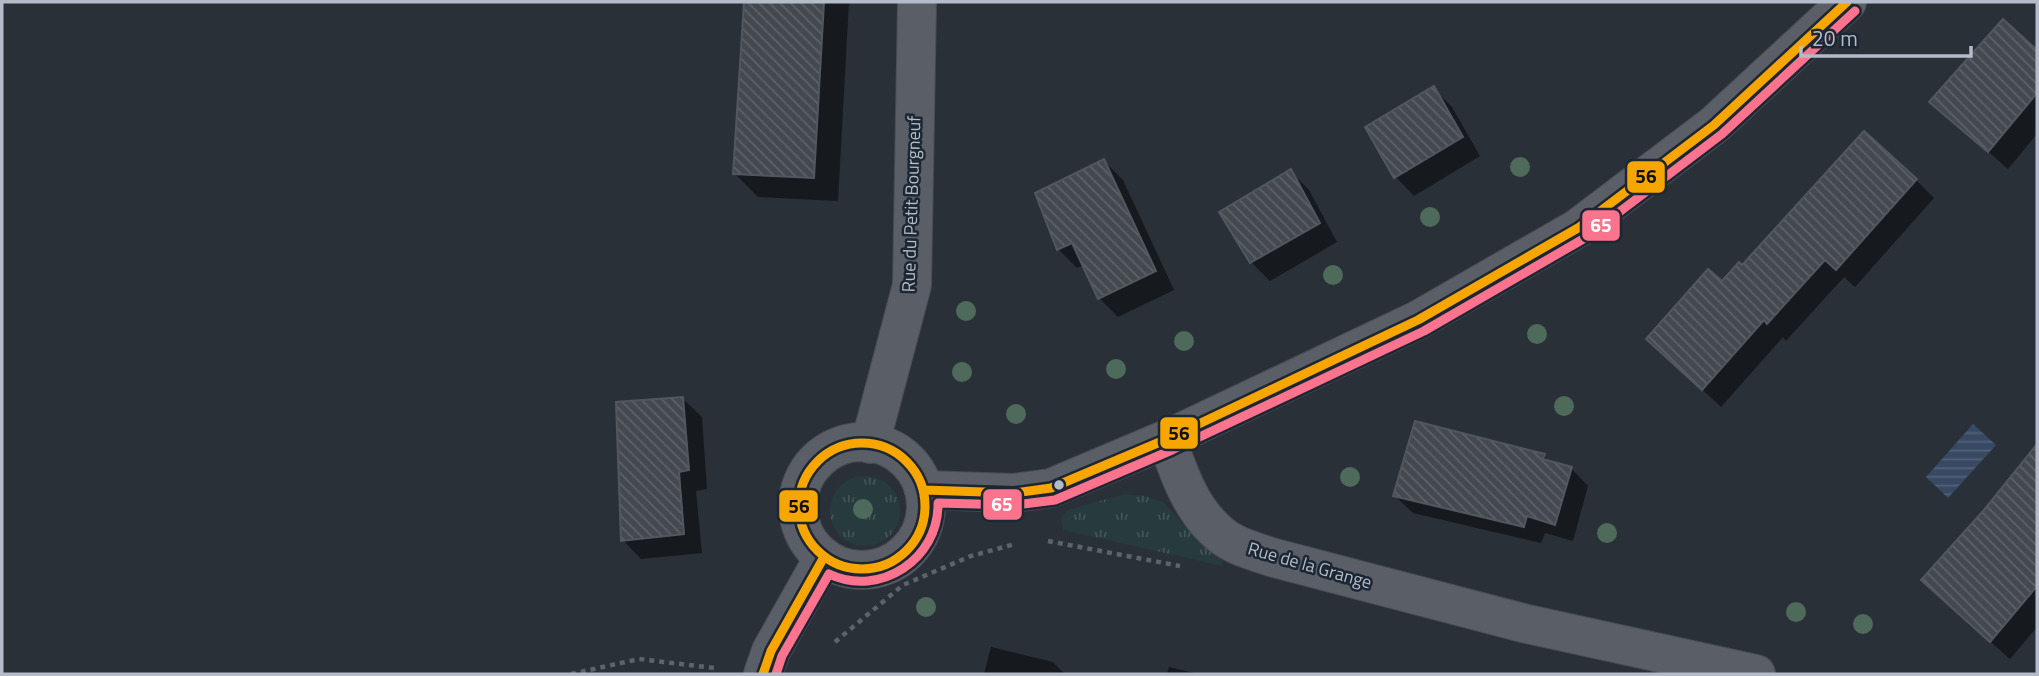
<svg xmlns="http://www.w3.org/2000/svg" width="2039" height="676" viewBox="0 0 2039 676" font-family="'Titillium Web',sans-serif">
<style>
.grass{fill:url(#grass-tufts)}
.water{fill:url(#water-rules)}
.shadow{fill:#0007}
.building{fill:url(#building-back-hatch);stroke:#52575f;stroke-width:2}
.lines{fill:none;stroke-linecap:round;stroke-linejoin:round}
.minor-casing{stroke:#484c53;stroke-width:40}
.tertiary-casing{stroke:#484c53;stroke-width:40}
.path{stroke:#5d636a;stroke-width:4.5;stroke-dasharray:5 5;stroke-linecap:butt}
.minor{stroke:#5a5e66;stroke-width:38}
.tertiary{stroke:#5a5e66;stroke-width:38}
.bus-1-casing{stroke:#1d2633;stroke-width:14}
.bus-2-casing{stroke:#1d2633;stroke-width:14}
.bus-1{stroke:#f7a600;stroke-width:9}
.bus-2{stroke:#fc738d;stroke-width:9}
.tree{fill:#4e6a5a}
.bus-dot{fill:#b4bcc9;stroke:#1d2633;stroke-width:2.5}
.labels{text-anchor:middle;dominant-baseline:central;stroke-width:5;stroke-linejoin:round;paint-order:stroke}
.street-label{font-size:18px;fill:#b4bcc9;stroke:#1d2633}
.line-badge{stroke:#1d2633;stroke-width:2.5}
.badge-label{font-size:19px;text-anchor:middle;font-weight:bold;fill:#fff}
.pale-badge-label{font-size:19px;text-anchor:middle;font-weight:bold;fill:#111}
</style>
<defs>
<pattern id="grass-tufts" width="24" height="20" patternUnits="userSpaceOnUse" patternTransform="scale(1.75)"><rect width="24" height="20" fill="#273a3e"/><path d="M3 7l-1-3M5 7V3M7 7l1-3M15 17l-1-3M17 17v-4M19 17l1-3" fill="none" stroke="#445559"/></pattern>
<pattern id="water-rules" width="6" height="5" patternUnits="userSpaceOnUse" patternTransform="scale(1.75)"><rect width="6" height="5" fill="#384963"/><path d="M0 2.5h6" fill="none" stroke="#526178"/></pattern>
<pattern id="building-back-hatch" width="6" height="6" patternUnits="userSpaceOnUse" patternTransform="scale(1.75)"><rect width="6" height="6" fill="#444950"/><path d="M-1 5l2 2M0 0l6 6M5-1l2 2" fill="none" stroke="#5d6168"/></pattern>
</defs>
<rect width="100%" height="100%" fill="#2a3038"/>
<path class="grass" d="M830 511a35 35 0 1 1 70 0a35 35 0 1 1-70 0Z
M 1125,494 L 1145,496 L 1163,502 L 1182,523 L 1221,557 L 1223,566 L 1063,530 L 1061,517 L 1068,510 Z"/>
<path class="water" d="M 1973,424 L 1996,445 L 1948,498 L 1926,477 Z"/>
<path class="shadow" d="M 746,2 L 849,2 L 838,201 L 758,197 L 734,173 Z
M 2003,22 L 2037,52 L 2037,134 L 2008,169 L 1932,102 Z
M 1433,88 L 1452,107 L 1480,156 L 1414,196 L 1396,177 Z
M 1104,161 L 1123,180 L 1174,290 L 1118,317 L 1099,298 L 1084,265 L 1077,268 L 1058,249 Z
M 1291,172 L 1309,190 L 1337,242 L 1270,281 L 1251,262 Z
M 1916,180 L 1934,198 L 1855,287 L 1844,277 L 1786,341 L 1783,337 L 1721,407 L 1667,357 L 1722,284 L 1742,267 Z
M 683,399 L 702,417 L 707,489 L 696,491 L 702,553 L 641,559 L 623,540 Z
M 2037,447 L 2037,627 L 2010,659 L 1942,599 L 1985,512 Z
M 1544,456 L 1550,463 L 1571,468 L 1588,486 L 1573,541 L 1545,533 L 1541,543 L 1413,513 L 1395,496 Z
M 991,647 L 1053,662 L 1065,674 L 984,674 Z
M 1169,667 L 1199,674 L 1167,674 Z"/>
<path class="building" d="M 744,2 L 824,2 L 814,178 L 733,174 Z
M 2003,19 L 2037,50 L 2037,93 L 1988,152 L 1929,102 Z
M 1434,86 L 1463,137 L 1394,178 L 1365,127 Z
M 1864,131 L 1917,179 L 1836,270 L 1825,260 L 1767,324 L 1764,320 L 1702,390 L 1646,339 L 1708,269 L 1722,281 L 1739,262 L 1742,265 Z
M 1104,159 L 1156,271 L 1098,299 L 1072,243 L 1057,250 L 1035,193 Z
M 1291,169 L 1320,223 L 1250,263 L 1219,212 Z
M 683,397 L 689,470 L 679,472 L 684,534 L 621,541 L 616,402 Z
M 1415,421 L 1545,454 L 1543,459 L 1572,467 L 1555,525 L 1527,516 L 1524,527 L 1393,496 Z
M 2037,444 L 2037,586 L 1990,642 L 1921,580 L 1984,510 Z"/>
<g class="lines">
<defs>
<path id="minor" d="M 1167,439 C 1179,475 1193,515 1225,538 C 1238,547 1256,552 1271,557 L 1523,623 L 1756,674
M 924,490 L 1014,493 L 1051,488 L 1167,439 L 1418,320 L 1578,228 L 1714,125 L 1847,2"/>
<path id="tertiary" d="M798 506a64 64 0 1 1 128 0a64 64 0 1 1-128 0Z
M 870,444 L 912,285 L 917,2
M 763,674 L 771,651 L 824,557"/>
</defs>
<use href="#minor" class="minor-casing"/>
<use href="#tertiary" class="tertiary-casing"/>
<path class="path" d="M 1048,541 L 1180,566
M 835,642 L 903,585 L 971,556 L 1015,544
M 571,674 L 639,659 L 714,668"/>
<use href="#minor" class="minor"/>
<use href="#tertiary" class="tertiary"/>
<defs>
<path id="bus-1" d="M799 506a63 63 0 1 1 126 0a63 63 0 1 1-126 0Z
M 924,490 L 1014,493 L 1051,488 L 1167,439 L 1418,320 L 1578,228 L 1714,125 L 1847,2
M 763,674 L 771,651 L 824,557"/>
<path id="bus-2" d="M 776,674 L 782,656 L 829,574 C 880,598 939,559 938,503 L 1015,505 L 1055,500 L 1172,450 L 1424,331 L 1585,238 L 1722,134 L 1855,11"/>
</defs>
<use href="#bus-1" class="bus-1-casing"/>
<use href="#bus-2" class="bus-2-casing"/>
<use href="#bus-1" class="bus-1"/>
<use href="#bus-2" class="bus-2"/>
</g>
<g class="tree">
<circle cx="1520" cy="167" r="10"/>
<circle cx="1430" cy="217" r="10"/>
<circle cx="1333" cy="275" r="10"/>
<circle cx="966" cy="311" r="10"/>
<circle cx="1537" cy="334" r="10"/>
<circle cx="1184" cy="341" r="10"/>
<circle cx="1116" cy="369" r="10"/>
<circle cx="962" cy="372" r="10"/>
<circle cx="1564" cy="406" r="10"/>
<circle cx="1016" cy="414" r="10"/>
<circle cx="1350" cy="477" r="10"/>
<circle cx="863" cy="509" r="10"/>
<circle cx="1607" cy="533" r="10"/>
<circle cx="926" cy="607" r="10"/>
<circle cx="1796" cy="612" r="10"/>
<circle cx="1863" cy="624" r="10"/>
</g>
<circle class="bus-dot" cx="1059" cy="485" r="6"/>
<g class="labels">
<g class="street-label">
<text transform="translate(911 204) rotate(-88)">Rue du Petit Bourgneuf</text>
<text transform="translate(1310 565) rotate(16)">Rue de la Grange</text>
</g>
</g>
<g class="line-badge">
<rect x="1626" y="160" width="40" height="34" rx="7" fill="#f7a600"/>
<rect x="1581" y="209" width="40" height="33" rx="7" fill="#fc738d"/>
<rect x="1159" y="416" width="40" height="34" rx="7" fill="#f7a600"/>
<rect x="982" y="488" width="41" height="33" rx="7" fill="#fc738d"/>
<rect x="778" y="489" width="41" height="34" rx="7" fill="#f7a600"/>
</g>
<g class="badge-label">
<text x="1601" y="232">65</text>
<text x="1002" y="511">65</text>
</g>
<g class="pale-badge-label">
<text x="1646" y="183">56</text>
<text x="1179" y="440">56</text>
<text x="799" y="513">56</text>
</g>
<rect width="2039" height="676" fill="none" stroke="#b4bcc9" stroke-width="7"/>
<path d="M1801 46v10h170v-10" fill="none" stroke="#b4bcc9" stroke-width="3.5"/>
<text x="1812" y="46" font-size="21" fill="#b4bcc9" stroke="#1d2633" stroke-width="5" paint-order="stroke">20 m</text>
</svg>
